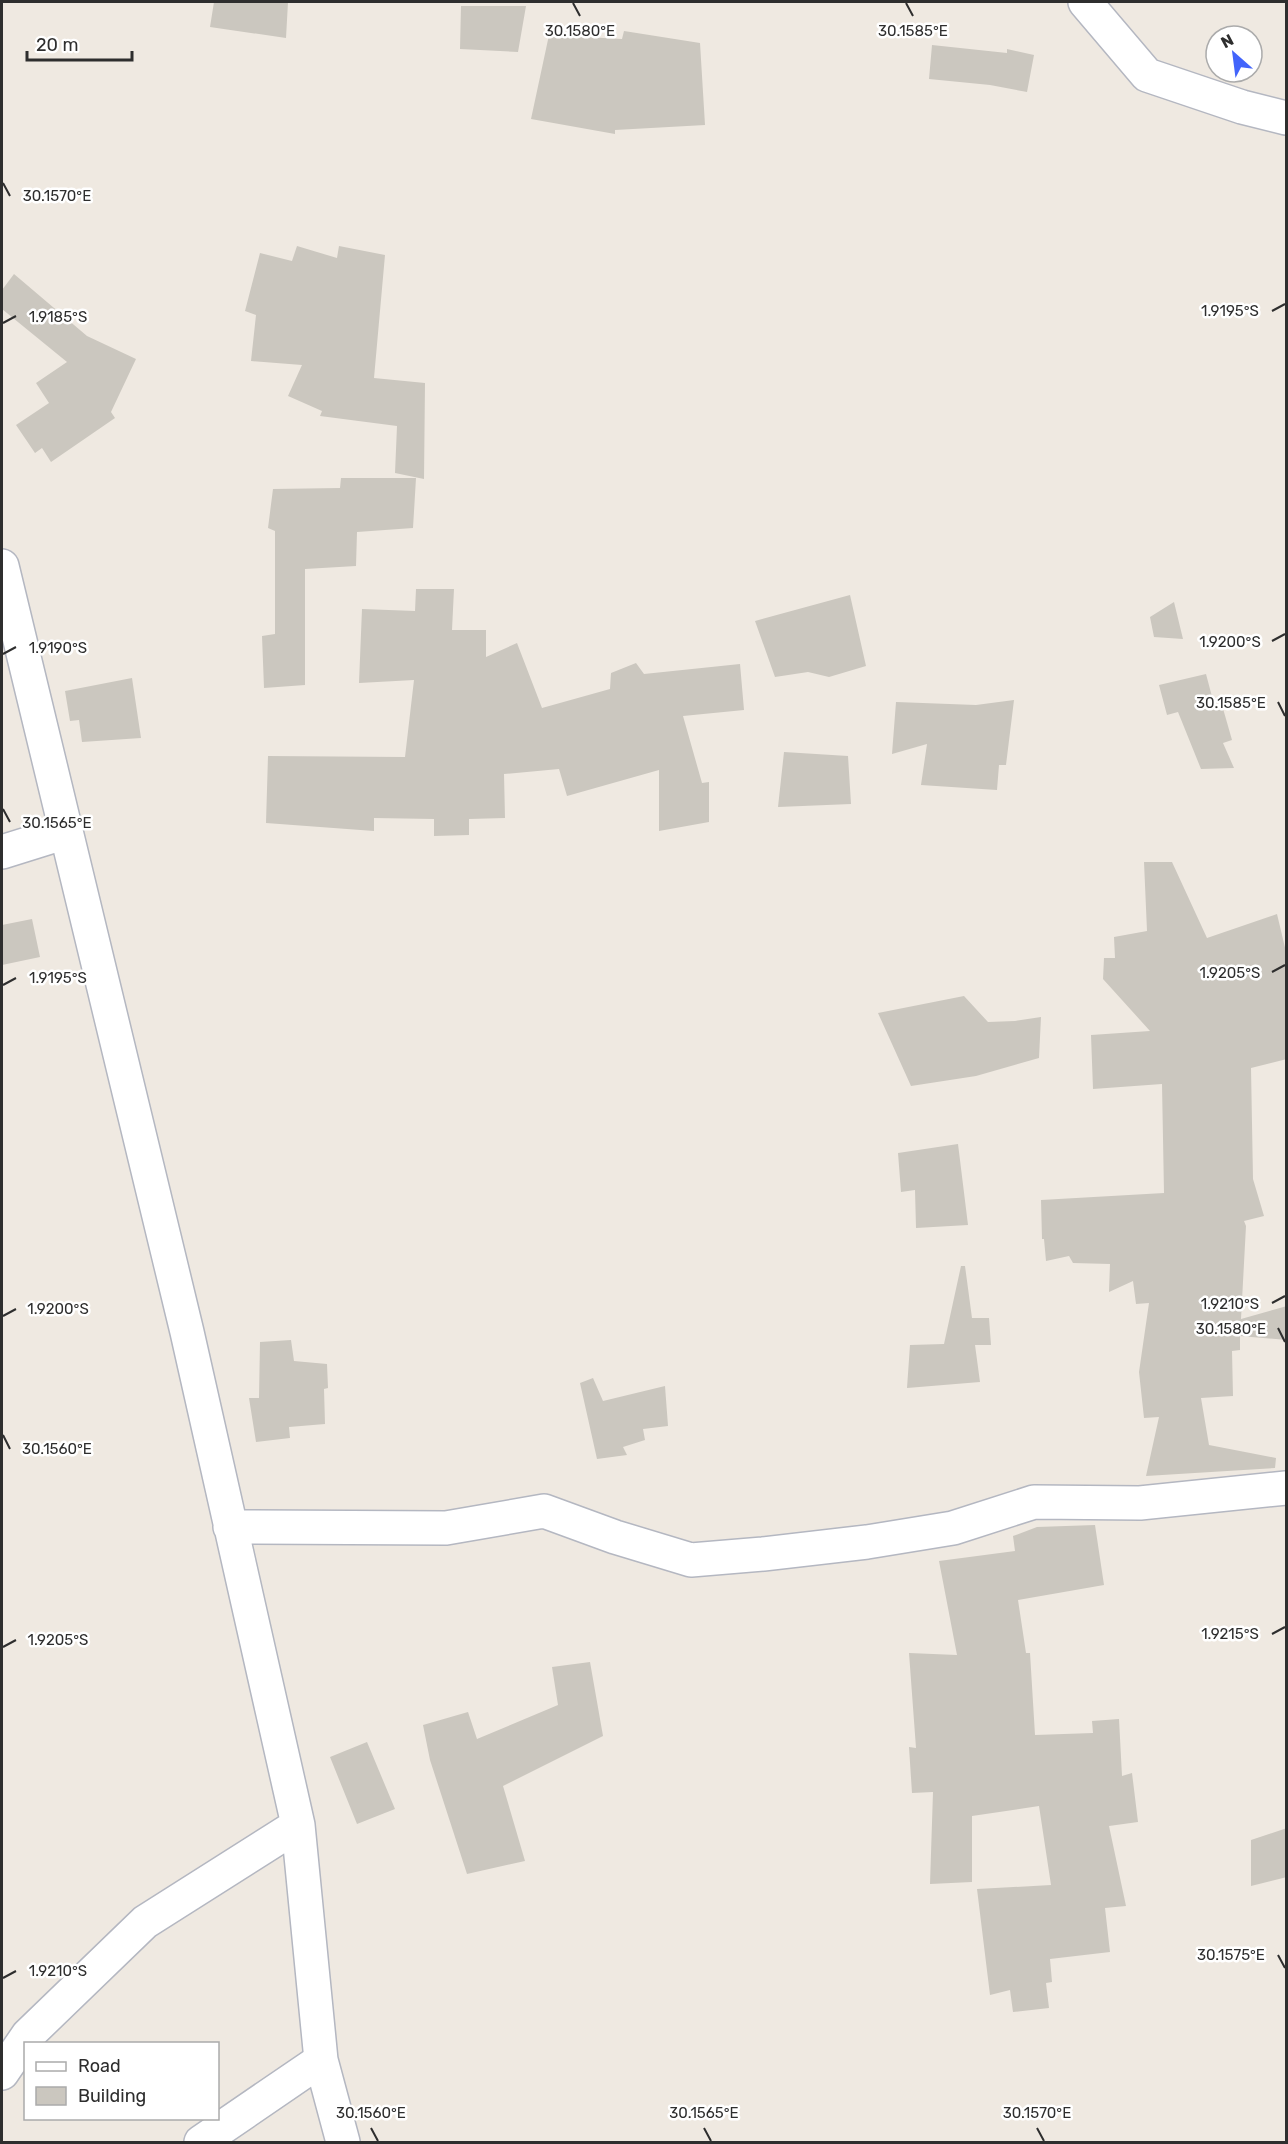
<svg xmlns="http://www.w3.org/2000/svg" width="1288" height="2144" viewBox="0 0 1288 2144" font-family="Rubik,sans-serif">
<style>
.building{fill:#cbc7bf}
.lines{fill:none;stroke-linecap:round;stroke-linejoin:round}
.minor-casing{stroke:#b4b7c1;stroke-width:36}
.minor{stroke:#fff;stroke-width:33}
.ticks{fill:none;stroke:#2e2e2e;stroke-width:2}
.ticks-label{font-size:15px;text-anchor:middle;fill:#2e2e2e;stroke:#fff;stroke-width:5;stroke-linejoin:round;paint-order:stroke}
</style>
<rect width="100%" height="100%" fill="#efe9e1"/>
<path class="building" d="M 214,2 L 288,2 L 286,38 L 210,27 Z
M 461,6 L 526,6 L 518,52 L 460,49 Z
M 624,31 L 700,43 L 705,125 L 615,130 L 615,134 L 531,119 L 549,35 L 622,39 Z
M 932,45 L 1007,53 L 1007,49 L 1034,55 L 1027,92 L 990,85 L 929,79 Z
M 297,246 L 337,258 L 339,246 L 385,255 L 374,378 L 425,383 L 424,479 L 395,473 L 397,426 L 320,416 L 322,411 L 288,396 L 302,365 L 251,361 L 256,315 L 245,311 L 260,253 L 292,261 Z
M 14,274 L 87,336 L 136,359 L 111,412 L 115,418 L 51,462 L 42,448 L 35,453 L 16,425 L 49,403 L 36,383 L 67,362 L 2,309 L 2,290 Z
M 341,478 L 416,478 L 413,528 L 357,532 L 356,566 L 305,569 L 305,685 L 264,688 L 262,636 L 275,634 L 275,531 L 268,528 L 273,489 L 340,488 Z
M 416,589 L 454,589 L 452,630 L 486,630 L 486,657 L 517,643 L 542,708 L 610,689 L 611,673 L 636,663 L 644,674 L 740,664 L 744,710 L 683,716 L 702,783 L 709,782 L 709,822 L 659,831 L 659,770 L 567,796 L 559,769 L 504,774 L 505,818 L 469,819 L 469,835 L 434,836 L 434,819 L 374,818 L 374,831 L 266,823 L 268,756 L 405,757 L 414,680 L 359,683 L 362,609 L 415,611 Z
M 850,595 L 866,666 L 829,677 L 808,672 L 775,677 L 755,621 Z
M 1174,602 L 1183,639 L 1154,637 L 1150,617 Z
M 1206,674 L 1215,708 L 1222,705 L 1232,740 L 1223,743 L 1234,768 L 1201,769 L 1178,712 L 1167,715 L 1159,685 Z
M 132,678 L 141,738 L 82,742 L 79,720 L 70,721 L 65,691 Z
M 1014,700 L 1006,765 L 999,765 L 997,790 L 921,785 L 927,744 L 892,754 L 896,702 L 976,705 Z
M 784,752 L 848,756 L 851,804 L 778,807 Z
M 1144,862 L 1172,862 L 1207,938 L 1277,914 L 1287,956 L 1287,1059 L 1251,1068 L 1253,1179 L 1264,1216 L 1244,1221 L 1246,1226 L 1241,1319 L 1287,1306 L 1287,1340 L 1240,1336 L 1240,1350 L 1232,1351 L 1233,1396 L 1201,1398 L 1209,1445 L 1276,1458 L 1275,1468 L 1146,1476 L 1159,1417 L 1144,1418 L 1139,1372 L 1149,1303 L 1136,1304 L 1133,1281 L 1109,1292 L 1110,1264 L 1073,1263 L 1069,1256 L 1046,1261 L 1044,1239 L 1042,1239 L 1041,1200 L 1164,1193 L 1162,1084 L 1093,1089 L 1091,1035 L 1150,1031 L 1103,979 L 1104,958 L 1115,958 L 1114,937 L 1147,931 Z
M 32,919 L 40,957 L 2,965 L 2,925 Z
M 964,996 L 988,1022 L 1015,1021 L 1041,1017 L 1039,1058 L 976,1076 L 911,1086 L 878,1013 Z
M 958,1144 L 968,1225 L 916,1228 L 915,1190 L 901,1192 L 898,1153 Z
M 961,1266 L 965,1266 L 972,1318 L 989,1318 L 991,1345 L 975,1345 L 980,1382 L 907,1388 L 910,1345 L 944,1344 Z
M 291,1340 L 294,1361 L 327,1364 L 328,1388 L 324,1389 L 325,1424 L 289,1427 L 290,1438 L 256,1442 L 249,1398 L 259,1398 L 260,1342 Z
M 593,1378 L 603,1401 L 665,1386 L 668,1426 L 643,1429 L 645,1440 L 623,1447 L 627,1455 L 597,1459 L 580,1383 Z
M 1095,1525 L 1104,1585 L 1018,1600 L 1026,1653 L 1030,1653 L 1035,1735 L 1093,1733 L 1092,1721 L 1119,1719 L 1122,1776 L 1132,1773 L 1138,1822 L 1109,1826 L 1126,1906 L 1105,1908 L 1110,1952 L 1050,1959 L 1052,1982 L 1046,1983 L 1049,2008 L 1013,2012 L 1010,1990 L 990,1995 L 977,1889 L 1051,1885 L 1039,1806 L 972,1816 L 972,1882 L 930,1884 L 933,1792 L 912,1793 L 909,1747 L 916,1748 L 909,1653 L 957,1655 L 939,1561 L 1015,1551 L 1013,1536 L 1037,1527 Z
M 590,1662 L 603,1736 L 503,1786 L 525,1861 L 467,1874 L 430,1760 L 423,1725 L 468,1712 L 477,1739 L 558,1705 L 552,1667 Z
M 367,1742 L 395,1809 L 357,1824 L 330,1757 Z
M 1287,1828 L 1287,1877 L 1251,1886 L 1251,1840 Z"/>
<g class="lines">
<defs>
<path id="minor" d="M 1085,2 L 1147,75 L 1242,107 L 1286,118
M 2,566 L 187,1332 L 298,1825 L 321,2060 L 343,2142
M 2,852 L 66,832
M 230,1527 L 446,1528 L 544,1511 L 615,1537 L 691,1560 L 763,1554 L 867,1542 L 953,1528 L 1034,1502 L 1140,1503 L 1286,1488
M 2,2073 L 28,2035 L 145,1922 L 298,1825
M 201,2142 L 321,2060"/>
</defs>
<use href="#minor" class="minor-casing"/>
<use href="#minor" class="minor"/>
</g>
<path class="ticks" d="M 573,3 L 580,16M 906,3 L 913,16M 3,183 L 10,196M 1272,311 L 1285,304M 3,323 L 16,316M 1272,641 L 1285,634M 3,654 L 16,647M 1278,702 L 1285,716M 3,809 L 10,822M 1272,972 L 1285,965M 3,985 L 16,978M 1272,1303 L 1285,1296M 3,1316 L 16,1309M 1278,1328 L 1285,1342M 3,1435 L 10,1449M 1272,1634 L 1285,1627M 3,1647 L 16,1640M 1278,1955 L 1285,1968M 3,1978 L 16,1971M 371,2128 L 378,2141M 704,2128 L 711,2141M 1037,2128 L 1044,2141"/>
<g class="ticks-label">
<text x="580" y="36">30.1580°E</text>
<text x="913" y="36">30.1585°E</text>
<text x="57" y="201">30.1570°E</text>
<text x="1230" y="316">1.9195°S</text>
<text x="58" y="322">1.9185°S</text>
<text x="1230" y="647">1.9200°S</text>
<text x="58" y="653">1.9190°S</text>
<text x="1231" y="708">30.1585°E</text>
<text x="57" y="828">30.1565°E</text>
<text x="1230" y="978">1.9205°S</text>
<text x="58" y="983">1.9195°S</text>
<text x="1230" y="1309">1.9210°S</text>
<text x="58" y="1314">1.9200°S</text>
<text x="1231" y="1334">30.1580°E</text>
<text x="57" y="1454">30.1560°E</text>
<text x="1230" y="1639">1.9215°S</text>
<text x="58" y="1645">1.9205°S</text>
<text x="1231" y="1960">30.1575°E</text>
<text x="58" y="1976">1.9210°S</text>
<text x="371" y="2118">30.1560°E</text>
<text x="704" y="2118">30.1565°E</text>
<text x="1037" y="2118">30.1570°E</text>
</g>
<rect width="1288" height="2144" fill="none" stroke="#2e2e2e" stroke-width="6"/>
<rect x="24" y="2042" width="195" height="78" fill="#ffffff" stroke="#ababab" stroke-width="1.5"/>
<rect x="36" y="2062" width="30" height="9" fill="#ffffff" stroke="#ababab" stroke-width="1.5"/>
<text x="78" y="2072" font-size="18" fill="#2e2e2e">Road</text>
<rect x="36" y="2087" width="30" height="18" fill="#cbc7bf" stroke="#ababab" stroke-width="1.5"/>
<text x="78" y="2102" font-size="18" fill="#2e2e2e">Building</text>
<g transform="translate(1234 54) rotate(332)"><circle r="28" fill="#ffffff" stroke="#ababab" stroke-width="1.5"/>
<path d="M0-4.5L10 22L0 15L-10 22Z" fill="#4264fb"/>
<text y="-9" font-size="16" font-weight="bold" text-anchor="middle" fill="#2e2e2e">N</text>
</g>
<path d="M27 51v9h105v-9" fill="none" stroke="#2e2e2e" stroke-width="3"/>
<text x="36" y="51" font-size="18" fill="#2e2e2e" stroke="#ffffff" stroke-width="4.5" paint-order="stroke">20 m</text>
</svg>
